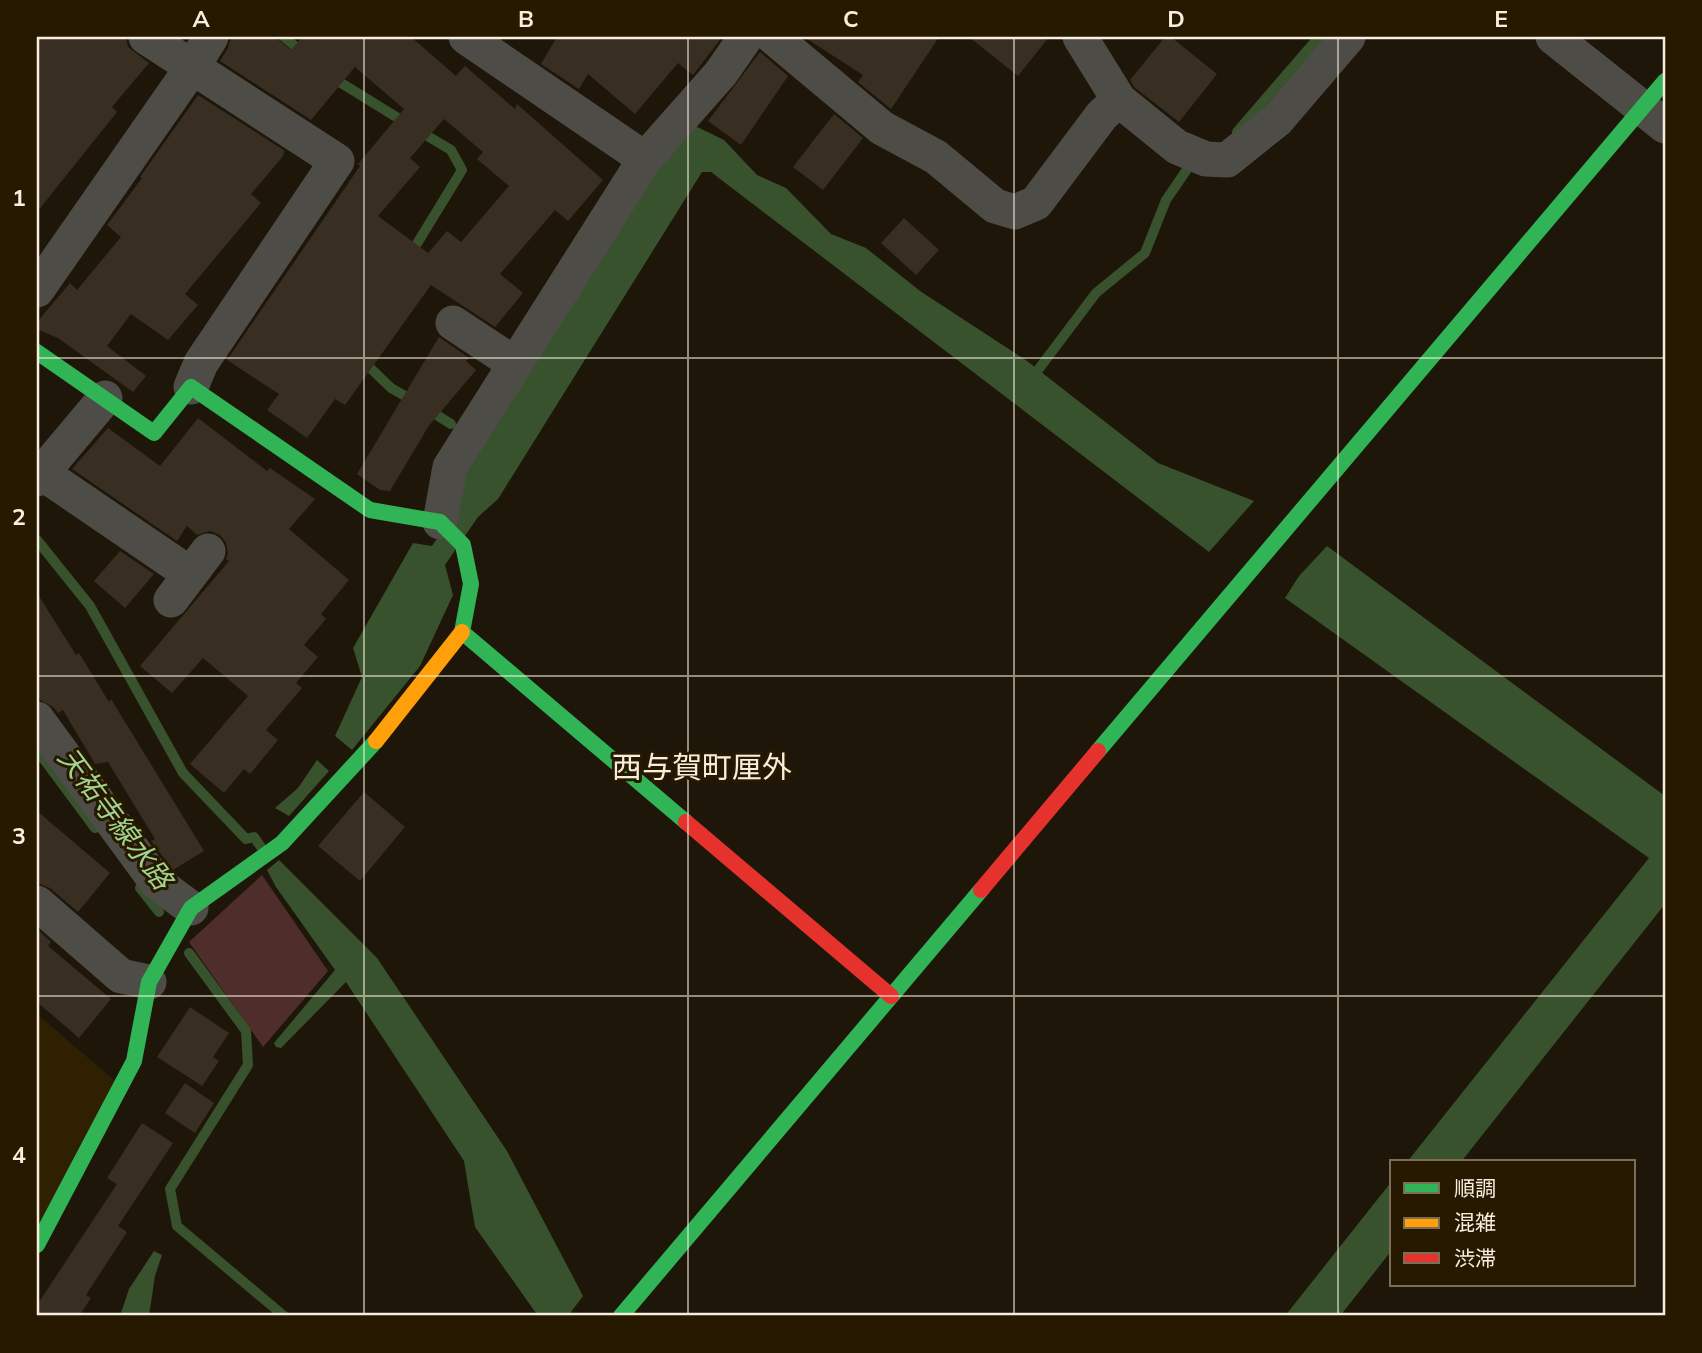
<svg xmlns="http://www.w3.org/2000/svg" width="1702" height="1353" viewBox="0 0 1702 1353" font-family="Mulish,'Noto Sans JP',sans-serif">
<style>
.built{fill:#2f2001}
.green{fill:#4f2d2a}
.water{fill:#37522c}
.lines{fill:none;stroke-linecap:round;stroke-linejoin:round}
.stream{stroke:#37522c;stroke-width:10}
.building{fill:#392e22;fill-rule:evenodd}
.street{stroke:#4e4c46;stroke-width:35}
.fast{stroke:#30b455;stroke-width:16}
.slow{stroke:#ff9f0a;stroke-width:16}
.jam{stroke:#e5322d;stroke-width:16}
.grid{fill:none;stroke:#f7eede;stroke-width:2;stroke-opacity:0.55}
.labels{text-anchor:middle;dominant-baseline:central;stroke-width:6;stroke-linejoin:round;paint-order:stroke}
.water-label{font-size:28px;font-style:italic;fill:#a0d290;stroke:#271900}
.quarter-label{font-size:30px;fill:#f7eede;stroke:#271900}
.neatline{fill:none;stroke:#f7eede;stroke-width:2.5}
.grid-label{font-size:23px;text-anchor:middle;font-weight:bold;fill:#f7eede}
</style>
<rect width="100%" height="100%" fill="#1e1609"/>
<path class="built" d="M 37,1014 L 116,1082 L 37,1229 Z"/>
<path class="green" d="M 262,875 L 328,971 L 263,1047 L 189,942 Z"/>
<path class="water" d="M 691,124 L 724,140 L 757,175 L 786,188 L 831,234 L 866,248 L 920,291 L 1027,361 L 1158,463 L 1254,501 L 1209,552 L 711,172 L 702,172 L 498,499 L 478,517 L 445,565 L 453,595 L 420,666 L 352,750 L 335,736 L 362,677 L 353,648 L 413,543 L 432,546 L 459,506 L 464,473 L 637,189 Z
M 1327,546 L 1665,796 L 1665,904 L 1461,1162 L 1407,1162 L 1649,858 L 1285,598 L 1299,576 Z
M 317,760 L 329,771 L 289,816 L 275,808 L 298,788 Z
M 279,860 L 377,958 L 507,1151 L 583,1296 L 568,1316 L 538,1316 L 475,1227 L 464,1161 L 346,982 L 281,1048 L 276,1047 L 274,1043 L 335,970 L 276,887 L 267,870 Z
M 1392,1181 L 1392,1250 L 1340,1316 L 1285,1316 Z
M 154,1251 L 162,1255 L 155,1276 L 149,1316 L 120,1316 L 129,1289 Z"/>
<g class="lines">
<path class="stream" d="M 284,37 L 302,52
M 333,78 L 406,123
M 1237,132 L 1319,37
M 410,255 L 462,170 L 451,150 L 419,131
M 363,361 L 391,388 L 414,401
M 1032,378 L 1096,293 L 1145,253 L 1166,200 L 1188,168
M 427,409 L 451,424
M 37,540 L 90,606 L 183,773 L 246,839 L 254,837 L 261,847
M 37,750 L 95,828
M 140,888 L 159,912
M 189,953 L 246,1031 L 248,1065 L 170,1189 L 177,1226 L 284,1316"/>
</g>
<path class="building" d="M 37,37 L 126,37 L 128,47 L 149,63 L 112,107 L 117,112 L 37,212 Z
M 231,37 L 275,37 L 291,50 L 302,37 L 411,37 L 456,76 L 465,66 L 515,109 L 517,104 L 603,180 L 568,221 L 555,210 L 500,274 L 523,293 L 495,327 L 431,285 L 345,405 L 335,399 L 307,438 L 267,410 L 279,394 L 227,360 L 360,166 L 358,164 L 404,109 L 355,67 L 311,120 L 220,61 L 228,48 ZM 444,119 L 483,152 L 477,159 L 509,186 L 461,242 L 447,231 L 428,253 L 378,216 L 420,167 L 410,158 Z
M 557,37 L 722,37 L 693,75 L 678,63 L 635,114 L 588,74 L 579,89 L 541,64 Z
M 804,37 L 939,37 L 891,109 L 858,82 L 863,75 Z
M 969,37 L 1049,37 L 1018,76 Z
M 1165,37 L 1171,37 L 1217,74 L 1179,122 L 1134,87 L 1130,80 Z
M 760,52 L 788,76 L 741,145 L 708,121 Z
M 198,95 L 285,151 L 283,154 L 284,155 L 251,194 L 261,203 L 185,294 L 198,305 L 168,340 L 131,314 L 107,346 L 146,376 L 133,392 L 58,338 L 39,330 L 37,328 L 37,322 L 70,283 L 77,290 L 121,237 L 107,225 L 142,178 L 140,177 Z
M 834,114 L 863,138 L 823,190 L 793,167 Z
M 904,218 L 939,250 L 916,275 L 881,243 Z
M 439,337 L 469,358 L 466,361 L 476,370 L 428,427 L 390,491 L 380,490 L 357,474 Z
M 198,418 L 267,471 L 270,468 L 315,499 L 289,529 L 349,580 L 321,614 L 326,619 L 304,645 L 318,657 L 296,683 L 302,688 L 266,730 L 278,740 L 250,774 L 244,769 L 224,793 L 190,764 L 248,696 L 203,658 L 172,693 L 140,666 L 229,561 L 226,559 L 228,553 L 226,543 L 220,535 L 210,531 L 197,535 L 187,526 L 177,541 L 72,469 L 108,428 L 160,466 Z
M 120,551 L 154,574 L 125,608 L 94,581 Z
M 37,593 L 76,655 L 79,653 L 109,702 L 111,699 L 204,851 L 173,870 L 151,841 L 155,839 L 108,762 L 95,764 L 63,710 L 58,713 L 53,707 L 40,700 L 37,695 Z
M 364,792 L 405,827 L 360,881 L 318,846 Z
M 37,811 L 110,873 L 78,912 L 50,888 L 37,883 Z
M 37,929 L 51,942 L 48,946 L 111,999 L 79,1038 L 37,1002 Z
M 190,1007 L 229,1033 L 213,1057 L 219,1061 L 202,1086 L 157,1057 Z
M 185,1083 L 214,1103 L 195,1133 L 165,1113 Z
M 142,1123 L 173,1143 L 118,1226 L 127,1232 L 86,1295 L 91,1298 L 79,1316 L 37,1316 L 37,1305 L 117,1184 L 107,1178 Z"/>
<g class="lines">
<path class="street" d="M 146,37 L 337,161 L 201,363 L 191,387
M 466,37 L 645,159
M 773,37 L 882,128 L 936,157 L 995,206 L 1015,212 L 1036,203 L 1102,115 L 1119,100
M 1080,37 L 1119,100 L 1177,147 L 1206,159 L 1227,160 L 1277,120 L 1348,37
M 1553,37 L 1665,126
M 37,290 L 193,66 L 211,37
M 453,323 L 515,364
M 42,473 L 190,574
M 37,479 L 105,398
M 440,522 L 450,467 L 645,159 L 721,73 L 746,37
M 171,600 L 208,551
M 37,719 L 157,883 L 191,908
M 37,903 L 121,976 L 149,982"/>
<path class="fast" d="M 37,352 L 154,433 L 191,387 L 370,510 L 440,522 L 463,545 L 471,584 L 462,632 L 686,822
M 1098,751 L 1665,81
M 37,1245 L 134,1061 L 149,982 L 191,908 L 282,843 L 376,741
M 621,1316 L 981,890"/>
<path class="slow" d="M 376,741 L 462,632"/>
<path class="jam" d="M 686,822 L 891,996
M 981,890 L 1098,751"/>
</g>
<path class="grid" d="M 364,37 L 364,1316M 688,37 L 688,1316M 1014,37 L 1014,1316M 1338,37 L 1338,1316M 37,358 L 1665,358M 37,676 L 1665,676M 37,996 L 1665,996"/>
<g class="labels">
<g class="water-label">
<text transform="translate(116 818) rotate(53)">天祐寺線水路</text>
</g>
<g class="quarter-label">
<text x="702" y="767">西与賀町厘外</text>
</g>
</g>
<rect width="1702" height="1353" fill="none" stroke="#271900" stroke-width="77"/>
<rect x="1390" y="1160" width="245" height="126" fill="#271900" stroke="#7a6e59" stroke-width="2"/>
<rect x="1404" y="1183" width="35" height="10" fill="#30b455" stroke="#7a6e59" stroke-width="2"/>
<text x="1454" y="1196" font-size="21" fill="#f7eede">順調</text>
<rect x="1404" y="1218" width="35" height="10" fill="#ff9f0a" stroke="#7a6e59" stroke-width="2"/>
<text x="1454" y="1230" font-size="21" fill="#f7eede">混雑</text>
<rect x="1404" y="1253" width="35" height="10" fill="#e5322d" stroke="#7a6e59" stroke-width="2"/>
<text x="1454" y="1266" font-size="21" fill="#f7eede">渋滞</text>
<rect x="38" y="38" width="1626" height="1276" class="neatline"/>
<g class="grid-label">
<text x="201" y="27">A</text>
<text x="526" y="27">B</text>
<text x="851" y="27">C</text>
<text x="1176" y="27">D</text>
<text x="1501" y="27">E</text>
<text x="19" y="206">1</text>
<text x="19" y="525">2</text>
<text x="19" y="844">3</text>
<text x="19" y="1163">4</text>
</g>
</svg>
